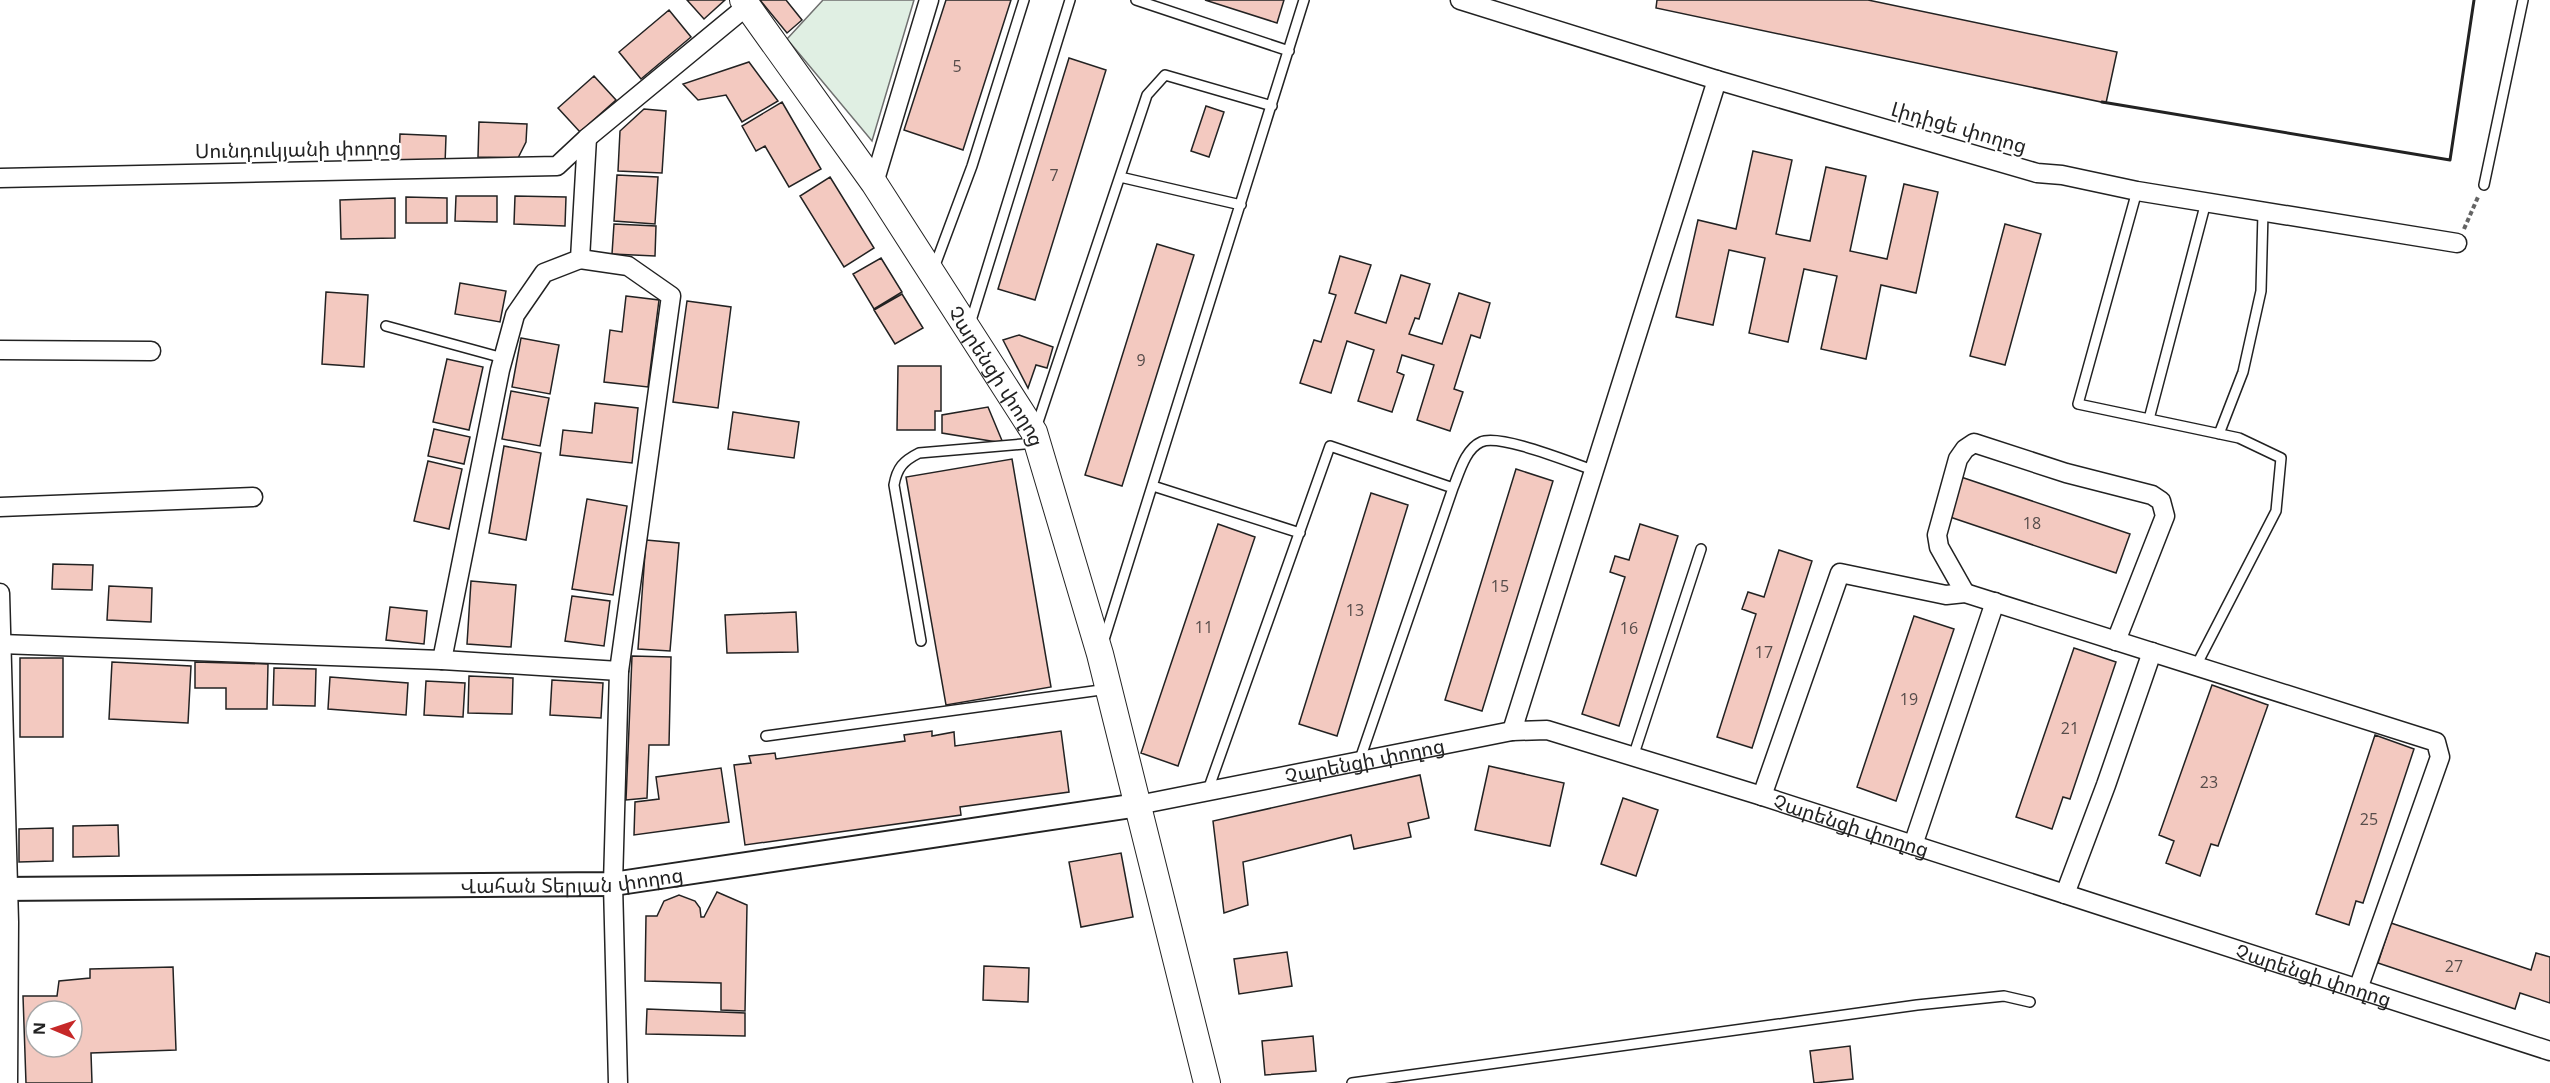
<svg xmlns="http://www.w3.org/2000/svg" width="2550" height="1083" viewBox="0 0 2550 1083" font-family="'Open Sans','Noto Sans Armenian',sans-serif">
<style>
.green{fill:#e0efe3;stroke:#6f6f6f;stroke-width:1.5}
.building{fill:#f3c9c0;stroke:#222;stroke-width:1.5;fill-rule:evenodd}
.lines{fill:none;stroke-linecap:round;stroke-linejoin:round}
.service-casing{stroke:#222;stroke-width:12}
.minor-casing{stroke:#222;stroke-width:21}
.tertiary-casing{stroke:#222;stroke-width:26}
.secondary-casing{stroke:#222;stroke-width:28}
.path{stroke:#646464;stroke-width:4;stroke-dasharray:4.5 3;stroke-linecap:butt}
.service{stroke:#fff;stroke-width:9}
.minor{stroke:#fff;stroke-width:18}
.tertiary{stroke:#fff;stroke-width:22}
.secondary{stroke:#fff;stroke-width:26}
.wall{stroke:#222;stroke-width:3}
.labels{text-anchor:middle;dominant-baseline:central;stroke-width:4.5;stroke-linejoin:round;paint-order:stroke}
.number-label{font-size:16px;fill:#564c4a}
.street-label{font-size:20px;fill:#222;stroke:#fff}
</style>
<rect width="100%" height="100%" fill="#fff"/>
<path class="green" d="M 823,0 L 914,0 L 872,141 L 787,39 Z"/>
<path class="building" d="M 687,0 L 725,0 L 704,19 Z
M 760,0 L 786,0 L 802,20 L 787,33 Z
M 946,0 L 1011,0 L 963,150 L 904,130 Z
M 1205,0 L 1284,0 L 1277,23 Z
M 1657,0 L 1868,0 L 2117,52 L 2106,103 L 1656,8 Z
M 669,10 L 691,37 L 641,79 L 619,52 Z
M 1069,58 L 1106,70 L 1035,300 L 998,289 Z
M 749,62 L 778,101 L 742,122 L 726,95 L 698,100 L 683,84 Z
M 594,76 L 616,100 L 580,132 L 558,108 Z
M 782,102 L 821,169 L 789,187 L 765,146 L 756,151 L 742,126 Z
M 1206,106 L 1224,112 L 1209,157 L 1191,151 Z
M 644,109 L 666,111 L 662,173 L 618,171 L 620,131 Z
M 479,122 L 527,124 L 526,142 L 518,158 L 478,157 Z
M 400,134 L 446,136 L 445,165 L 399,164 Z
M 1753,151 L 1792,160 L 1776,234 L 1810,241 L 1826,167 L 1866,176 L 1850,251 L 1887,259 L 1904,184 L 1938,192 L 1916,293 L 1881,285 L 1866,359 L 1821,349 L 1837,276 L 1804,269 L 1788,342 L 1749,333 L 1765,258 L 1729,250 L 1713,325 L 1676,317 L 1698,220 L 1736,229 Z
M 617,175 L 658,177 L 655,224 L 614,221 Z
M 830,177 L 874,248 L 844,267 L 800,196 Z
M 456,196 L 497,196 L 497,222 L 455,221 Z
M 515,196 L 566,197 L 565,226 L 514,224 Z
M 406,197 L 447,198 L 447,223 L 406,223 Z
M 395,198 L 395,238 L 341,239 L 340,200 Z
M 614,224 L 656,226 L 655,256 L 612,254 Z
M 2005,224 L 2041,234 L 2005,365 L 1970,356 Z
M 1157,244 L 1194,255 L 1122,486 L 1085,475 Z
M 1340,256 L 1371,265 L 1355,313 L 1386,323 L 1401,275 L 1430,284 L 1419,319 L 1415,318 L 1409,334 L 1442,344 L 1459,293 L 1490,303 L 1480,338 L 1471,335 L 1454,389 L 1463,392 L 1450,431 L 1417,420 L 1434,365 L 1402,355 L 1397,372 L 1404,375 L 1392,412 L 1358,401 L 1374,350 L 1347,341 L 1331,393 L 1300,383 L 1314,340 L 1321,342 L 1336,295 L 1329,293 Z
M 881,258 L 902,292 L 874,309 L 853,274 Z
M 460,283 L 506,291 L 500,322 L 455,314 Z
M 326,292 L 368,295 L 364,367 L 322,364 Z
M 902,294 L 923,328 L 895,344 L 874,310 Z
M 626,296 L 659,300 L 648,387 L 604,382 L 610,330 L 622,332 Z
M 687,301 L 731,307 L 718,408 L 673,402 Z
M 1019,335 L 1053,347 L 1047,368 L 1036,365 L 1028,388 L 1003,340 Z
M 521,338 L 559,345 L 550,394 L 512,387 Z
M 447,359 L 483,367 L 469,430 L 433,422 Z
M 898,366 L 941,366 L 941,411 L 935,411 L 935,430 L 897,430 Z
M 511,391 L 549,398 L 540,446 L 502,439 Z
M 595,403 L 638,408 L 632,463 L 560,455 L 563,430 L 592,433 Z
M 988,407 L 1003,443 L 942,433 L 942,415 Z
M 733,412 L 799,422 L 794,458 L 728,449 Z
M 434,429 L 470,437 L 464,464 L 428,456 Z
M 504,446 L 541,453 L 526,540 L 489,533 Z
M 1012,459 L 1051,687 L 946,705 L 906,477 Z
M 428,461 L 462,469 L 449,529 L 414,521 Z
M 1516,469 L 1553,481 L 1482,711 L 1445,700 Z
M 1961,477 L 2130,534 L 2116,573 L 1947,516 Z
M 1371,493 L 1408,505 L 1337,736 L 1299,724 Z
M 587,499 L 627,506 L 613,595 L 572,589 Z
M 1218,524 L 1255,537 L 1178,766 L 1141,753 Z
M 1640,524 L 1678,536 L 1619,726 L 1582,714 L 1625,577 L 1610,572 L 1615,556 L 1629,560 Z
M 646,540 L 679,543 L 670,651 L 638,649 Z
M 1779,550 L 1812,561 L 1752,748 L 1717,737 L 1756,614 L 1742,609 L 1748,592 L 1764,597 Z
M 53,564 L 93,565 L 92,590 L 52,589 Z
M 471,581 L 516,585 L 511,647 L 467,644 Z
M 109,586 L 152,588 L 151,622 L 107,620 Z
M 572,596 L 610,601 L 604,646 L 565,641 Z
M 390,607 L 427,611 L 424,644 L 386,640 Z
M 796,612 L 798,652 L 727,653 L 725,615 Z
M 1914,616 L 1954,629 L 1896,801 L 1857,787 Z
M 2074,648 L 2116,662 L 2070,799 L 2063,797 L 2052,829 L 2016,817 Z
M 632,656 L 671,657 L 669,745 L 649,745 L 647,798 L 626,800 Z
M 20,658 L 63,658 L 63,737 L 20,737 Z
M 112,662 L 191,666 L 188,723 L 109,719 Z
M 195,662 L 268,664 L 267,709 L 226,709 L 226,688 L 195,688 Z
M 274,668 L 316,669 L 315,706 L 273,705 Z
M 469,676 L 513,678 L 512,714 L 468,713 Z
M 330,677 L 408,683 L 406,715 L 328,709 Z
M 552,680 L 603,683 L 601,718 L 550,715 Z
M 426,681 L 465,683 L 463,717 L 424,715 Z
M 2212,685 L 2268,705 L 2218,846 L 2211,844 L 2200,876 L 2166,863 L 2174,841 L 2159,835 Z
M 932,731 L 932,736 L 954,732 L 955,746 L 1061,731 L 1069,792 L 960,807 L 961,815 L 745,845 L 734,765 L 751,763 L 749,756 L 775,753 L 776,759 L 905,741 L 904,735 Z
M 2375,735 L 2414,749 L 2363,903 L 2356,901 L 2349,925 L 2316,914 Z
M 1489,766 L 1564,783 L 1550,846 L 1475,830 Z
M 721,768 L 729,822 L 634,835 L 635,802 L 659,799 L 656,777 Z
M 1420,775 L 1429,818 L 1408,823 L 1411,837 L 1354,849 L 1351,835 L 1243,862 L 1248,905 L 1224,913 L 1213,821 Z
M 1623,798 L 1658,810 L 1636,876 L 1601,864 Z
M 118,825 L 119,856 L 73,857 L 73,826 Z
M 53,828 L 53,861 L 19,862 L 19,829 Z
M 1121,853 L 1133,917 L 1081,927 L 1069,862 Z
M 717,892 L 747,905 L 745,1011 L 721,1010 L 721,983 L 645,981 L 646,916 L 657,916 L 664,901 L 679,895 L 695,901 L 700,908 L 701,917 L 704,917 Z
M 2391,923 L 2531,970 L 2536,953 L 2550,957 L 2550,1003 L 2520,993 L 2515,1009 L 2378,963 Z
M 1287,952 L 1292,986 L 1239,994 L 1234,959 Z
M 984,966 L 1029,968 L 1028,1002 L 983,1000 Z
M 173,967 L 176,1050 L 91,1053 L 92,1083 L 26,1083 L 23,996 L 57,996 L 59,981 L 90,978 L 90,969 ZM 36,1011 L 72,1011 L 72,1047 L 36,1047 Z
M 647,1009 L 745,1013 L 745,1036 L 646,1034 Z
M 1313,1036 L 1316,1071 L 1265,1075 L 1262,1041 Z
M 1850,1046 L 1853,1079 L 1814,1083 L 1810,1051 Z"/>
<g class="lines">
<defs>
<path id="service" d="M 1136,0 L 1289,51
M 1120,177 L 1241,205
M 2484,185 L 2523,0
M 2137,191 L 2078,404 L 2239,438 L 2281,458 L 2276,511 L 2196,666
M 934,268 L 972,166 L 1024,0
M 970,324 L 1070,0
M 386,326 L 503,358
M 2149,419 L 2206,202
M 1036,428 L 1147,95 L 1165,75 L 1272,106
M 2219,434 L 2243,372 L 2261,291 L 2263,212
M 1153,486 L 1300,533
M 921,641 L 894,485 C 897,468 903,461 919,453 L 1035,443
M 1103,643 L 1304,0
M 766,736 L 1108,689
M 1633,757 L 1701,549
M 1359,762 L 1453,488 C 1459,474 1465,449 1481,442 C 1500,433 1574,464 1596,471
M 1208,790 L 1330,446 L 1453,488
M 1352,1083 L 1917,1005 L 2004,996 L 2030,1002"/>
<g id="minor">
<path d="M 1460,0 L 1717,80 L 2037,173 L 2062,175 L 2137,191 L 2457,243"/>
<path d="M 0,178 L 557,166 L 587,138 L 747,6"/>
<path d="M 874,183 L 929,0"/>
<path d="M 580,259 L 628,266 L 671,296 L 619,671 L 613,884 L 618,1083"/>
<path d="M 0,350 L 151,351"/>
<path d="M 0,507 L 253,497"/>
<path d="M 0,593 L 9,922 L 8,1083"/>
<path d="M 1965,593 L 1939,547 L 1937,535 L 1958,459 L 1965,449 L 1974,443 L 2066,473 L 2152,495 L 2161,501 L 2165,516 L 2116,641"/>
<path d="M 1,644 L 442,660 L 619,671"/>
<path d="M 442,660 L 500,370 L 515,315 L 544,273 L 580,259 L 587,138"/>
<path d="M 1512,731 L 1717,80"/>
<path d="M 1762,796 L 1840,573 L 1946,595 L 1965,593 L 2436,742 L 2440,757 L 2358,989"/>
<path id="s1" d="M 1138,805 L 1512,731 L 1547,730 L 1762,796 L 2550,1051"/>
<path d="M 1913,845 L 1995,602"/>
<path d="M 2065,894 L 2106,785 L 2152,652"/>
</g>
<g id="tertiary">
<path id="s2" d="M 0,889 L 613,884 L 1138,805"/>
</g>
<g id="secondary">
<path id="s3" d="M 743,0 L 874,183 L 1034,432 L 1100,654 L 1207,1083"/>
</g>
</defs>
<use href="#service" class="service-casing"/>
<use href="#minor" class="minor-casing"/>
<use href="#tertiary" class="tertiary-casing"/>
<use href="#secondary" class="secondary-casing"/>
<path class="path" d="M 2464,229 L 2478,197"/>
<use href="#service" class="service"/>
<use href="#minor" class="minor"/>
<use href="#tertiary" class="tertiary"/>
<use href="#secondary" class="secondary"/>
<path class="wall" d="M 2102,102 L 2450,160 L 2474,0"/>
</g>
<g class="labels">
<g class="number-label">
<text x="957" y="66">5</text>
<text x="1054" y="175">7</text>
<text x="1141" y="360">9</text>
<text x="2032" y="523">18</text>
<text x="1500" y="586">15</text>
<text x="1355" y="610">13</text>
<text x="1204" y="627">11</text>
<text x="1629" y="628">16</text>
<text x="1764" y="652">17</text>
<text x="1909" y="699">19</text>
<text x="2070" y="728">21</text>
<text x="2209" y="782">23</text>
<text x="2369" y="819">25</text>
<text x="2454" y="966">27</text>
</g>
<g class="street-label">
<text transform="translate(1959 127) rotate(16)">Լիդիցե փողոց</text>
<text transform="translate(298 149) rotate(-1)">Սունդուկյանի փողոց</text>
<text stroke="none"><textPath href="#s3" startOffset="454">Չարենցի փողոց</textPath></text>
<text stroke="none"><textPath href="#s1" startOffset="231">Չարենցի փողոց</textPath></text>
<text stroke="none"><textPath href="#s1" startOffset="735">Չարենցի փողոց</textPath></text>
<text stroke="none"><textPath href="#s2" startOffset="572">Վահան Տերյան փողոց</textPath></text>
<text stroke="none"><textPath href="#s1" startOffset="1221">Չարենցի փողոց</textPath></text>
</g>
</g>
<g transform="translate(54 1029) rotate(272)"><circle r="28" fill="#ffffff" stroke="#a7a7a7" stroke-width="1.5"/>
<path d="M0-4.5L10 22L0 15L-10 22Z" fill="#c62828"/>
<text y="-9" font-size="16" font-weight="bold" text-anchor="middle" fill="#222222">N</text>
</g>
</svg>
